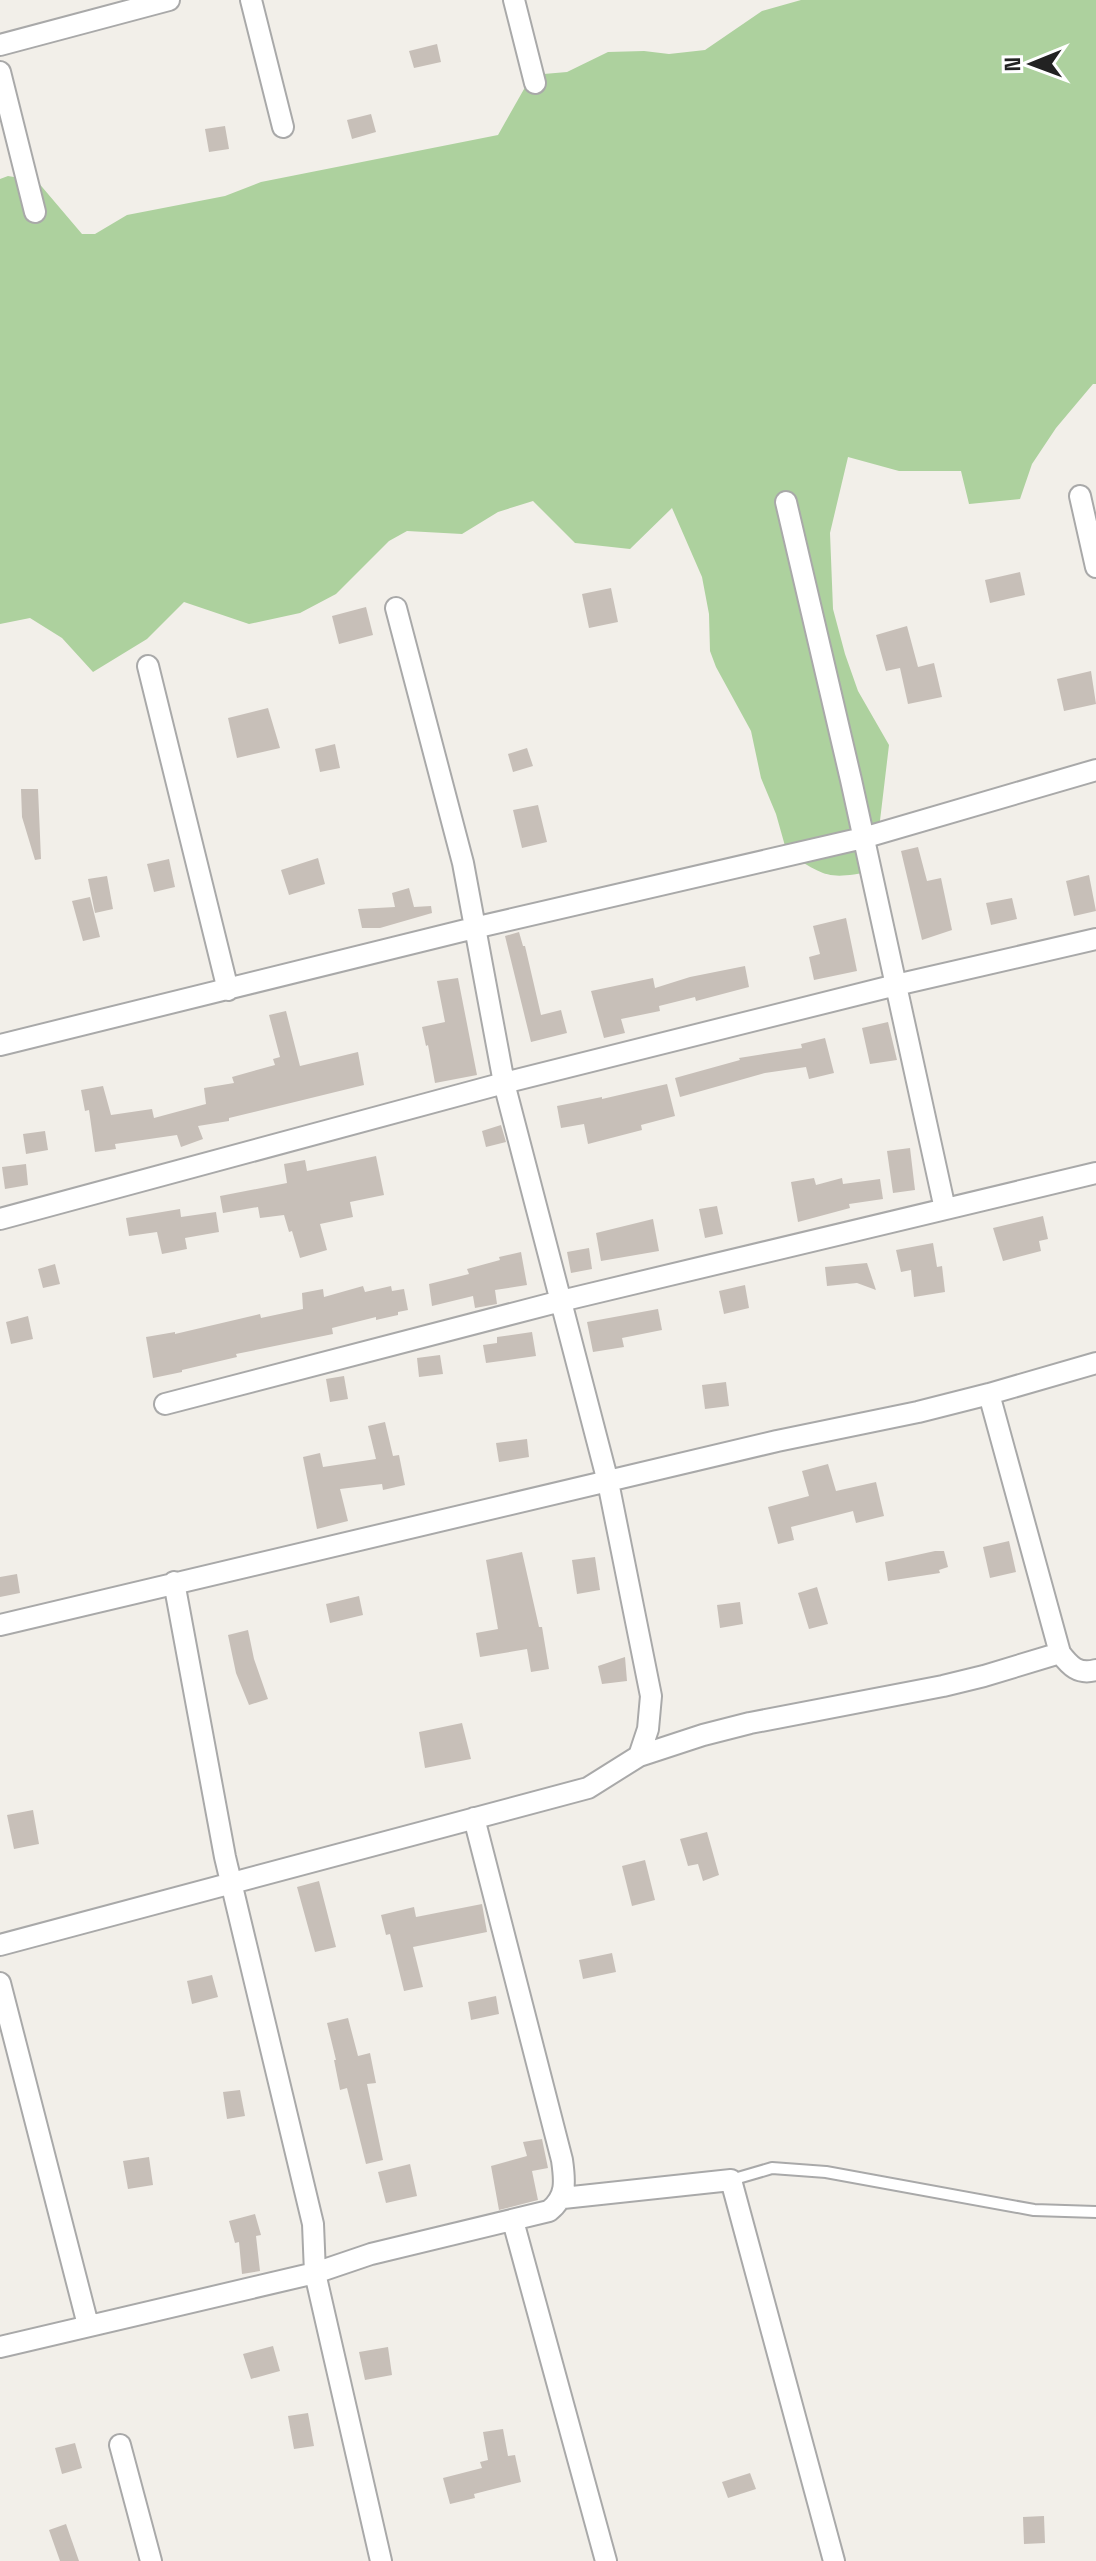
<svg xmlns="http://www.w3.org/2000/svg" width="1096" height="2561" viewBox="0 0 1096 2561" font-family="'Space Grotesk',sans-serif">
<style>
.forest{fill:#add19e}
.building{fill:#c7bfb8}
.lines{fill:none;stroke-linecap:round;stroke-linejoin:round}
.service-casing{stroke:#a9a9a9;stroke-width:14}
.minor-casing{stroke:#a9a9a9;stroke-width:24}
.service{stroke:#fff;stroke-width:10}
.minor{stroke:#fff;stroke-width:20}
</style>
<rect width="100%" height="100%" fill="#f2efe9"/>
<path class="forest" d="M 801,0 L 1096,0 L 1096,384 L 1093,384 L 1056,428 L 1032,464 L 1020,499 L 969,504 L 961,471 L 899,471 L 848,457 L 830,533 L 833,609 L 845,654 L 858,691 L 889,745 L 874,871 C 827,880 827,877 787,853 L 776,814 L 761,778 L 751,731 L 716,667 L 710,651 L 709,614 L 702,577 L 672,508 L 630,549 L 575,543 L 533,501 L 498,512 L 462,534 L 407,531 L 389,541 L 336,594 L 300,613 L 249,624 L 184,602 L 147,639 L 93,672 L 62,638 L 30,618 L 0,624 L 0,179 L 8,176 L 37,181 L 82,234 L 95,234 L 127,215 L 225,196 L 261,182 L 498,135 L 532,75 L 567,72 L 608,52 L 644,51 L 669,54 L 705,50 L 762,11 Z"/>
<path class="building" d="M 437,44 L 441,62 L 414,68 L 409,51 Z
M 371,114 L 376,132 L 352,139 L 347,120 Z
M 225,126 L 229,149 L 209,152 L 205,129 Z
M 1020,572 L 1025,595 L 990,603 L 985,580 Z
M 611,588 L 618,622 L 589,628 L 582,594 Z
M 366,607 L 373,635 L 339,644 L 332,616 Z
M 907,626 L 918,667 L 934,663 L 942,697 L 908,704 L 900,668 L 886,671 L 876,635 Z
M 1091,671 L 1096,704 L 1064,711 L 1057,679 Z
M 268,708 L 280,748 L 237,758 L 228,718 Z
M 335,744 L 340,768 L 320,772 L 315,749 Z
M 527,748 L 533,766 L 513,772 L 508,754 Z
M 21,789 L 38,789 L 41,859 L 35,860 L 22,817 Z
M 538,805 L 547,842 L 522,848 L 513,810 Z
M 918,847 L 927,881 L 941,878 L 952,930 L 922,940 L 901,851 Z
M 318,858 L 325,884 L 289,895 L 281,870 Z
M 169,859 L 175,887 L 154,892 L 147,864 Z
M 1089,875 L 1096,911 L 1074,916 L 1066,881 Z
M 107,876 L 113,909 L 95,913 L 88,879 Z
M 409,888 L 414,907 L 431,906 L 432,913 L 380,928 L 362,928 L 358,909 L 395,907 L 392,893 Z
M 90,897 L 100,937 L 83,941 L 72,901 Z
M 1012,898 L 1017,919 L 991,925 L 986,903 Z
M 846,918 L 857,971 L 814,980 L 809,957 L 820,954 L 813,926 Z
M 519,932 L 523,946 L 525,946 L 541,1015 L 561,1010 L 567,1033 L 531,1042 L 505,936 Z
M 745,966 L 749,987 L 696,1001 L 695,997 L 659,1006 L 660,1011 L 621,1019 L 625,1033 L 604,1038 L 591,991 L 653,978 L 655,988 L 690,977 Z
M 458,978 L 477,1075 L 435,1083 L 428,1045 L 426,1046 L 422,1027 L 445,1022 L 437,981 Z
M 286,1011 L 300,1066 L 358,1052 L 364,1085 L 229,1118 L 229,1121 L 198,1126 L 203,1139 L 181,1147 L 177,1135 L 115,1144 L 116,1149 L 95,1152 L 89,1110 L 85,1111 L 81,1090 L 103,1086 L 111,1115 L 152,1109 L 154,1118 L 206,1104 L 204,1088 L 234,1083 L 232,1077 L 275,1065 L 273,1059 L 280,1057 L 269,1015 Z
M 888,1022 L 897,1060 L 870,1064 L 862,1028 Z
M 825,1038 L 834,1073 L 809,1079 L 806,1067 L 765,1073 L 680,1097 L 675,1078 L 740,1060 L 739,1058 L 802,1048 L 801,1044 Z
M 667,1084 L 675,1116 L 641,1125 L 642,1130 L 588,1144 L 584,1124 L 561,1128 L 557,1106 L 602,1097 L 602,1099 Z
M 501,1125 L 506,1142 L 486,1147 L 482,1131 Z
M 45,1131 L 48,1150 L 26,1154 L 23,1134 Z
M 910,1148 L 915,1190 L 893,1193 L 887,1151 Z
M 376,1156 L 384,1195 L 350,1202 L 353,1217 L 320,1224 L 327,1250 L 300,1258 L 292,1231 L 289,1232 L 284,1215 L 260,1218 L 258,1207 L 223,1213 L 220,1196 L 287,1183 L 284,1164 L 305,1160 L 307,1171 Z
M 26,1164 L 28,1185 L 5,1189 L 2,1167 Z
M 814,1178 L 816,1185 L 842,1178 L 843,1184 L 880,1179 L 883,1199 L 849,1204 L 850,1208 L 798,1222 L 791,1182 Z
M 717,1206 L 723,1234 L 705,1238 L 699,1209 Z
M 180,1209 L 181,1217 L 216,1212 L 219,1232 L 185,1238 L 187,1249 L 162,1254 L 157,1232 L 129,1236 L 126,1218 Z
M 1043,1216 L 1048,1239 L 1039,1241 L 1041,1251 L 1003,1261 L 993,1228 Z
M 653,1219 L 659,1251 L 601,1261 L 596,1233 Z
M 933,1243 L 937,1267 L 942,1266 L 945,1292 L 914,1297 L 911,1270 L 901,1272 L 896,1250 Z
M 589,1248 L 592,1269 L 571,1273 L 567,1252 Z
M 521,1252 L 527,1285 L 495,1290 L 497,1304 L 475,1308 L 473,1296 L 432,1306 L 429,1284 L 469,1274 L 467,1269 L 500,1260 L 499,1257 Z
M 867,1263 L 876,1290 L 857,1283 L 827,1286 L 825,1267 Z
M 55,1264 L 60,1284 L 43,1288 L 38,1269 Z
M 745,1285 L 749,1308 L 724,1314 L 719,1291 Z
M 363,1286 L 365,1292 L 391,1286 L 392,1291 L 404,1289 L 408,1310 L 398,1312 L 398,1315 L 376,1320 L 376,1317 L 332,1328 L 333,1334 L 236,1354 L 237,1357 L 182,1370 L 182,1372 L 153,1378 L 146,1337 L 175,1332 L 175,1334 L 260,1314 L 261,1318 L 303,1309 L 302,1293 L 323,1289 L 324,1297 Z
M 658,1309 L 662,1330 L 622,1338 L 624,1347 L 593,1352 L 587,1322 Z
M 28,1316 L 33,1339 L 11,1344 L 6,1322 Z
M 532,1332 L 536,1356 L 486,1363 L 483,1345 L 497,1343 L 497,1337 Z
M 440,1355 L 443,1374 L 419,1377 L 417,1358 Z
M 344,1376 L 348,1399 L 330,1402 L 326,1379 Z
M 726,1382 L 729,1406 L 705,1409 L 702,1385 Z
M 385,1422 L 393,1456 L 399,1455 L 405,1485 L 383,1490 L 382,1484 L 340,1489 L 348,1521 L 317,1529 L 303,1457 L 320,1453 L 323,1467 L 376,1459 L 368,1426 Z
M 527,1439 L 529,1457 L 499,1462 L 496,1443 Z
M 828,1464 L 836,1491 L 876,1482 L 884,1516 L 856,1523 L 853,1511 L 791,1527 L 794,1540 L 778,1544 L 768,1507 L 809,1496 L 802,1471 Z
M 1009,1541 L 1016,1572 L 990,1578 L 983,1547 Z
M 935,1551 L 944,1551 L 948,1567 L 939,1570 L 940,1573 L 888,1581 L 885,1562 Z
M 522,1552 L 539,1627 L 542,1627 L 549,1669 L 531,1672 L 527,1649 L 480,1657 L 476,1633 L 498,1629 L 486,1560 Z
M 595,1557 L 600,1590 L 577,1594 L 572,1560 Z
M 17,1574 L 20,1593 L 0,1597 L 0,1577 Z
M 817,1587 L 828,1624 L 809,1629 L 798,1593 Z
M 359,1596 L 363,1615 L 330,1623 L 326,1604 Z
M 740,1602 L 743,1624 L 720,1628 L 717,1605 Z
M 248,1630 L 254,1659 L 268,1699 L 249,1705 L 236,1673 L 228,1635 Z
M 625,1657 L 627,1681 L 602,1684 L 598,1666 Z
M 462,1723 L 471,1759 L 425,1768 L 419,1732 Z
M 33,1810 L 39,1844 L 14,1849 L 7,1815 Z
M 707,1832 L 719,1875 L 703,1881 L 698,1864 L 688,1866 L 680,1839 Z
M 645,1860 L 655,1900 L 632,1906 L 622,1866 Z
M 319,1881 L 336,1947 L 315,1952 L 297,1887 Z
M 482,1904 L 487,1932 L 413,1947 L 423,1987 L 404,1991 L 390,1934 L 386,1935 L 381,1915 L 414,1907 L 416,1917 Z
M 612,1953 L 616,1972 L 583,1979 L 579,1960 Z
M 212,1975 L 218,1997 L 192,2004 L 187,1981 Z
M 496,1996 L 499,2014 L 471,2020 L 468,2002 Z
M 348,2018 L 358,2056 L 370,2053 L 376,2083 L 367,2084 L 383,2160 L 366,2164 L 347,2088 L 340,2090 L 334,2060 L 336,2060 L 327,2023 Z
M 240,2090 L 245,2116 L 227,2119 L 223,2092 Z
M 542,2139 L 548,2168 L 532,2171 L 538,2200 L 499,2210 L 491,2166 L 527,2156 L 523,2142 Z
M 149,2157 L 153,2185 L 128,2189 L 123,2161 Z
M 410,2164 L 417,2196 L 386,2203 L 378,2172 Z
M 255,2214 L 261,2235 L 256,2236 L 260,2271 L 242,2274 L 239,2242 L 235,2243 L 229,2221 Z
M 273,2346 L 280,2371 L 251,2379 L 243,2354 Z
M 388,2347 L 392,2375 L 365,2380 L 359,2352 Z
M 308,2413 L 314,2446 L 294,2449 L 288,2416 Z
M 503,2429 L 508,2456 L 515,2455 L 521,2482 L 474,2494 L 475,2498 L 450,2504 L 443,2478 L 482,2468 L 480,2462 L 488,2460 L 483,2432 Z
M 75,2443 L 82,2468 L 62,2474 L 55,2448 Z
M 750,2473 L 756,2489 L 728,2498 L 722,2482 Z
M 1044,2516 L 1045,2543 L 1024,2544 L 1023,2517 Z
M 66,2524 L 79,2561 L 60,2561 L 49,2530 Z"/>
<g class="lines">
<defs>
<path id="service" d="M 731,2180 L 772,2168 L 826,2172 L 1034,2210 L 1096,2212"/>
<path id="minor" d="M 251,0 L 283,127
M 514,0 L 535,83
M 0,45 L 169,0
M 0,72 L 35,212
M 1080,496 L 1096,567
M 786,502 L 851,780 L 945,1209
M 148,666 L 228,990
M 0,1045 L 474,928 L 863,838 L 1096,770
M 0,1219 L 504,1083 L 896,985 L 1096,939
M 989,1394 L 1060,1653 C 1070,1666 1078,1675 1096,1670
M 165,1404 L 561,1301 L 1096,1173
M 174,1582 L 225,1857 L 313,2224 L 315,2273 L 381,2561
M 0,1625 L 777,1441 L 918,1412 L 989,1394 L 1096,1363
M 639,1756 L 703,1735 L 750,1723 L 943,1686 L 984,1676 L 1060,1653
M 0,1945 L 588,1788 L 639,1756 L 648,1729 L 651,1696 L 608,1482 L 504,1083 L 463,863 L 396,608
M 0,1983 L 88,2325
M 563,2198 L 731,2180 L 834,2561
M 513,2221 L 606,2561
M 0,2347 L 315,2273 L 371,2254 L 549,2211 C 567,2197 565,2181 562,2160 L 474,1818
M 120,2445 L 151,2561"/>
</defs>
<use href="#service" class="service-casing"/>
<use href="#minor" class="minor-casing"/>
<use href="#service" class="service"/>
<use href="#minor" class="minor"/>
</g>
<g transform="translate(1032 64) rotate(269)" stroke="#ffffff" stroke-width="6" paint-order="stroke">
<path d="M0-6L14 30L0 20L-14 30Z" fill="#222222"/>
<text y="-12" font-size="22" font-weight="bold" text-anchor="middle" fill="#222222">N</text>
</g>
</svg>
